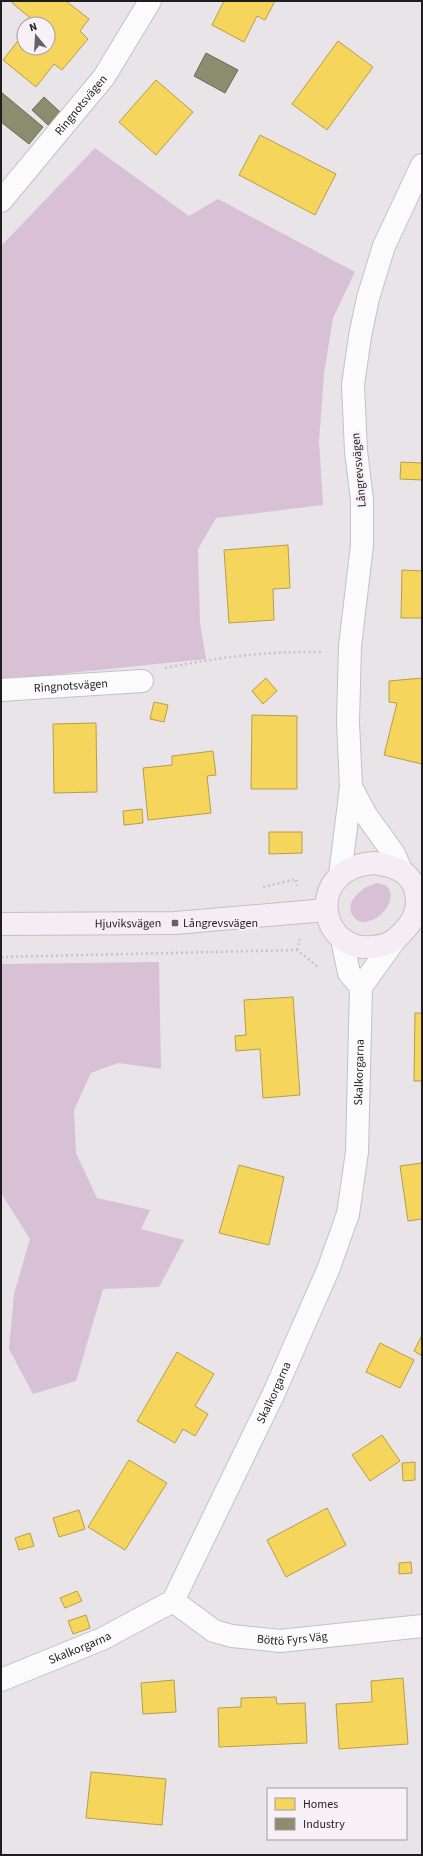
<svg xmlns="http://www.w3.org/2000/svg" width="423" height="1856" viewBox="0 0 423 1856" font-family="'Source Sans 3',sans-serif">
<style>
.green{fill:#d8c1d6}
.homes{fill:#f6d55c;stroke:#b69e4a}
.industry{fill:#8c8c6e;stroke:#6b6b56}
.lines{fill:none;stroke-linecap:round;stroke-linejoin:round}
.street-casing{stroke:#c4c1c4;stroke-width:24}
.primary-casing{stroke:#c2c0c2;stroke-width:24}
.path{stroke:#c6c5c6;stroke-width:2.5;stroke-dasharray:2 3;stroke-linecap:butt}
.street{stroke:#fcfbfc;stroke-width:22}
.primary{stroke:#f5ecf4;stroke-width:22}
.poi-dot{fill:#666365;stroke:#f7f0f6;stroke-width:1.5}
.labels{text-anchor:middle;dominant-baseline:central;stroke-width:4;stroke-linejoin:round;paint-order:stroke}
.street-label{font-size:12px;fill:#1f1d1f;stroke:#f7f0f6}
.poi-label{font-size:12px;fill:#1f1d1f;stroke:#f7f0f6;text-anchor:start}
</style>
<rect width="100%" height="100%" fill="#e9e4e8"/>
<path class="green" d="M 95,148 L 189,216 L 218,199 L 355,272 L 333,318 L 324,374 L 319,442 L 323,505 L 216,518 L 198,549 L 200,623 L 206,659 L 1,680 L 1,246 Z
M 377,883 L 385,885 C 405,900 367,936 353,916 C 343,901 364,886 377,883 Z
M 159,962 L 161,1069 L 118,1063 L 91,1073 L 74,1110 L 76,1153 L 97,1198 L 150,1210 L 141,1229 L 184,1240 L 159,1287 L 103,1289 L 76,1381 L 33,1394 L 9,1349 L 14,1294 L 30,1239 L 1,1193 L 1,964 Z"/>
<path class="homes" d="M 14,1 L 66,1 L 89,19 L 80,31 L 88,39 L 62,70 L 54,64 L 36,87 L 3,60 L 24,33 L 24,48 L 48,48 L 48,24 L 32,24 L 34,21 L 12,3 Z
M 224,1 L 275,1 L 265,20 L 257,16 L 244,42 L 212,25 Z
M 338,41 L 373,67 L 327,130 L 292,104 Z
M 156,80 L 193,112 L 156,155 L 119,122 Z
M 260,135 L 336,174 L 315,215 L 239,175 Z
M 401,462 L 422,463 L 422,480 L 400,479 Z
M 288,545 L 290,588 L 273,589 L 274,620 L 229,623 L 224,550 Z
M 402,570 L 422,571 L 422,618 L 401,618 Z
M 266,678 L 277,691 L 263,704 L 252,691 Z
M 422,678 L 422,764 L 384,755 L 397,703 L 389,702 L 389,681 Z
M 154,702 L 168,705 L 164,722 L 150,719 Z
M 252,715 L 297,716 L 297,789 L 251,789 Z
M 96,723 L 97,792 L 54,793 L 53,724 Z
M 213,751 L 216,775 L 207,776 L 211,813 L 148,820 L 143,768 L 172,765 L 172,756 Z
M 142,809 L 143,823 L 124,825 L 123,811 Z
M 269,832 L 302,832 L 302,853 L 269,854 Z
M 293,997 L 300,1095 L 263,1098 L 260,1049 L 236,1051 L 235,1036 L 246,1035 L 244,1000 Z
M 415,1013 L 422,1013 L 422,1081 L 414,1081 Z
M 422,1163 L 422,1219 L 408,1221 L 400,1166 Z
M 239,1165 L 284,1177 L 269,1245 L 219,1233 Z
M 422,1335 L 422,1356 L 414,1351 Z
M 380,1343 L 414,1360 L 400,1388 L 366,1372 Z
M 177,1352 L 214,1374 L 195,1406 L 208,1414 L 195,1436 L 183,1429 L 175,1443 L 137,1421 Z
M 382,1435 L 400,1461 L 370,1481 L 352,1455 Z
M 129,1460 L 167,1483 L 125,1550 L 88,1527 Z
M 415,1462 L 415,1480 L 403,1481 L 402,1463 Z
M 327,1508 L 346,1545 L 286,1577 L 267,1540 Z
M 79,1510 L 85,1529 L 59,1537 L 53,1518 Z
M 30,1533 L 34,1546 L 19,1550 L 15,1538 Z
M 411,1562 L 412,1573 L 399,1574 L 399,1563 Z
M 77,1591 L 82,1601 L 65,1608 L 60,1598 Z
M 86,1615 L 90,1628 L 73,1634 L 68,1621 Z
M 403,1678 L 408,1744 L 339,1749 L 336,1704 L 372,1702 L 371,1681 Z
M 174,1680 L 176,1712 L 143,1714 L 141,1683 Z
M 276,1697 L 277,1704 L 305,1703 L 307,1743 L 219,1747 L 218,1708 L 241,1707 L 241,1698 Z
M 91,1772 L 166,1779 L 162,1825 L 86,1818 Z"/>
<path class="industry" d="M 206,53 L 238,70 L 225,93 L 194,76 Z
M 1,92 L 43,127 L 29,144 L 1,122 Z
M 44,97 L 60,112 L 48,125 L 32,110 Z"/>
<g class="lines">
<defs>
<g id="street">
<path id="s1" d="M 1,201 L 104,77 L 150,1"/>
<path id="s2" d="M 1,690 L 142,681"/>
<path d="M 351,787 L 366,815 L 394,854 L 401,870"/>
<path d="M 340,875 L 351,787 L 348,722 L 350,646 L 362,545 L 362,500 L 356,451 L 353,385 L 360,336 L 368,298 L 384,246 L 422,165"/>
<path d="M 342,939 L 349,973 L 361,987"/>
<path id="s3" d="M 173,1601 L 214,1631 L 232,1636 L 280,1641 L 422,1626"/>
<path id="s4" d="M 1,1680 L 102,1639 L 173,1601 L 273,1395 L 328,1270 L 348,1214 L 357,1152 L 361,987 L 394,941"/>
</g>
<g id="primary">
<path d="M 374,863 C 398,866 416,874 417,901 C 417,917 409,926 398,937 C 391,944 382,946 373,947 C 318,953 304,868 374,863 Z"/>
<path id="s5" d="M 1,924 L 175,923 L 326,910"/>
</g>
</defs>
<use href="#street" class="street-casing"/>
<use href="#primary" class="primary-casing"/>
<path class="path" d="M 165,668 C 220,657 267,651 323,652
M 263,887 L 296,879 L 297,886
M 297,950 L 300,939
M 1,957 L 297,950 L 319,968"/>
<use href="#street" class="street"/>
<use href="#primary" class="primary"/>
</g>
<rect class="poi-dot" x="171" y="919" width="8" height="8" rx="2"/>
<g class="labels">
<g class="street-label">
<text stroke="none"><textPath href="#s1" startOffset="125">Ringnotsvägen</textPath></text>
<text transform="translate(359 470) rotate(-95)">Långrevsvägen</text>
<text stroke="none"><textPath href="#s2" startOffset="70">Ringnotsvägen</textPath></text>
<text stroke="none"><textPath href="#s5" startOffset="127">Hjuviksvägen</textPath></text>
<text stroke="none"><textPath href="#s4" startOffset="757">Skalkorgarna</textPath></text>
<text stroke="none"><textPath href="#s4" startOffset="421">Skalkorgarna</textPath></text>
<text stroke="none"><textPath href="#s3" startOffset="130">Böttö Fyrs Väg</textPath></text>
<text stroke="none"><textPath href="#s4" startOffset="85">Skalkorgarna</textPath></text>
</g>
<g class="poi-label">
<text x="183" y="923">Långrevsvägen</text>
</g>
</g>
<rect width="423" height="1856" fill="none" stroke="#1f1d1f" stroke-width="4"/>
<rect x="267" y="1788" width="140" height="52" fill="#f7f0f6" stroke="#a19ca0"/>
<rect x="275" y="1798" width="20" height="12" fill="#f6d55c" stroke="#a19ca0"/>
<text x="303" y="1808" font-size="12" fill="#1f1d1f">Homes</text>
<rect x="275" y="1818" width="20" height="12" fill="#8c8c6e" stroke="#a19ca0"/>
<text x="303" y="1828" font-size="12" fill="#1f1d1f">Industry</text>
<g transform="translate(36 36) rotate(342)"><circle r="19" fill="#f7f0f6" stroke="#a19ca0"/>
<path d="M0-3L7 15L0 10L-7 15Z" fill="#666365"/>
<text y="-6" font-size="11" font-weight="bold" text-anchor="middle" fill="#1f1d1f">N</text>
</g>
</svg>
